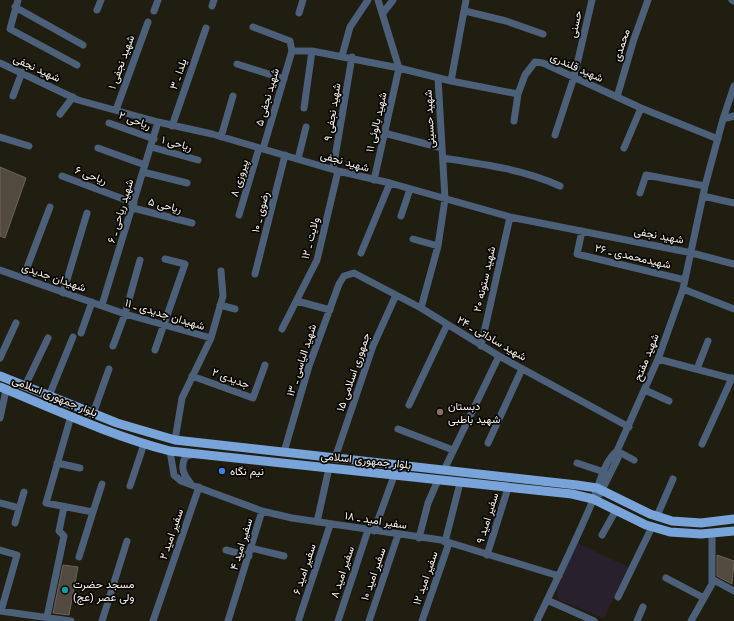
<svg xmlns="http://www.w3.org/2000/svg" width="734" height="621" viewBox="0 0 734 621" font-family="Arial,Vazirmatn,sans-serif">
<style>
.education{fill:#29202e}
.building{fill:#524a3e;stroke:#6d6458}
.lines{fill:none;stroke-linecap:round;stroke-linejoin:round}
.minor{stroke:#4c607a;stroke-width:7}
.major{stroke:#79a4d9;stroke-width:9}
.education-dot{fill:#8d6e63;stroke:#090704;stroke-width:1.5}
.shop-dot{fill:#3f7fe0;stroke:#090704;stroke-width:1.5}
.culture-dot{fill:#0f9aa8;stroke:#090704;stroke-width:1.5}
.labels{text-anchor:middle;dominant-baseline:central;stroke-width:3.5;stroke-linejoin:round;paint-order:stroke}
.street-label{font-size:11px;fill:#f5f3eb;stroke:#090704}
.poi-label{font-size:11px;fill:#f5f3eb;stroke:#090704;text-anchor:start}
</style>
<rect width="100%" height="100%" fill="#201d11"/>
<path class="education" d="M 577,543 L 628,567 L 604,618 L 559,600 L 556,590 Z"/>
<path class="building" d="M 0,167 L 26,178 L 5,238 L 0,236 Z
M 717,555 L 734,561 L 732,584 L 717,576 Z
M 63,565 L 78,567 L 69,615 L 53,613 Z"/>
<g class="lines">
<path class="minor" d="M 18,0 L 10,29 L 77,65
M 378,0 L 399,68 L 451,81 L 518,94 L 525,75 L 535,62 L 543,63 L 641,108 L 718,139
M 732,0 L 734,1
M 212,6 L 214,0
M 15,7 L 83,45
M 97,10 L 101,0
M 154,11 L 158,0
M 465,11 L 506,21 L 543,34
M 299,13 L 303,0
M 383,13 L 393,0
M 253,27 L 290,41 L 292,51 L 263,149
M 292,51 L 312,51 L 399,68 L 374,180
M 342,56 L 350,27 L 368,0
M 0,63 L 78,100 L 158,122 L 212,134 L 338,171 L 390,183 L 510,217 L 692,253 L 734,264
M 237,64 L 284,79
M 451,81 L 466,0
M 13,96 L 22,72
M 617,97 L 634,39 L 648,0
M 304,108 L 312,51
M 116,110 L 148,22
M 60,114 L 73,97
M 723,119 L 734,116
M 514,121 L 518,94
M 109,123 L 154,139
M 172,126 L 206,28
M 384,133 L 442,148
M 555,135 L 574,77 L 592,0
M 0,137 L 29,146
M 221,137 L 233,96
M 151,147 L 198,160
M 98,148 L 145,165
M 624,148 L 641,108
M 443,158 C 483,164 522,169 560,186
M 298,159 L 306,127
M 333,169 L 352,57
M 143,172 L 187,183
M 62,176 L 134,203
M 640,193 L 646,175 L 705,186
M 703,196 L 734,203
M 133,208 L 192,223
M 239,215 L 259,148
M 401,216 L 410,189
M 582,231 L 577,254 L 685,280
M 413,239 L 438,246
M 361,253 L 390,183
M 0,270 L 125,314 L 211,338
M 255,274 L 285,155
M 23,278 L 50,207
M 683,289 L 734,309
M 63,293 L 87,213
M 297,301 L 330,310
M 102,305 L 158,122
M 220,305 L 235,309
M 421,308 L 438,246 L 445,199 L 438,78
M 282,329 L 317,260 L 338,171
M 81,333 L 92,302
M 113,346 L 125,314 L 140,260
M 481,346 L 510,217
M 155,350 L 185,264 L 165,259
M 0,358 L 16,323
M 658,359 L 734,379
M 697,369 L 708,341
M 192,376 L 253,398 L 265,365
M 25,386 L 48,338
M 645,390 L 669,401
M 49,396 L 73,337
M 409,405 L 447,325
M 93,414 L 109,369
M 71,416 L 46,503 L 93,512 L 102,484
M 0,418 L 6,390
M 398,429 L 453,450
M 175,440 L 182,398 L 211,338 L 223,296 L 221,271
M 488,443 L 522,369
M 702,444 L 732,378
M 170,451 L 174,475 L 181,481 L 262,511 L 292,518 L 441,540 L 559,576
M 617,451 L 634,460
M 284,452 L 309,366 L 339,284 L 344,276 L 354,273 L 421,308 L 499,356 L 629,427
M 335,458 L 373,346 L 396,295
M 57,463 L 80,468
M 577,463 L 604,472
M 444,470 L 499,356
M 191,484 C 184,475 180,469 185,457 L 193,454
M 130,486 L 144,444
M 600,494 L 618,458 L 617,451
M 0,503 L 19,508
M 657,516 L 673,479
M 317,522 L 329,468
M 15,523 L 24,492
M 374,531 L 398,465
M 602,535 L 616,510
M 419,538 L 428,503 L 438,480
M 445,542 L 460,483
M 251,548 L 284,556
M 0,550 L 17,555 L 1,611
M 226,550 L 249,556
M 487,555 L 508,488
M 79,557 L 93,512
M 666,578 L 704,598
M 712,579 L 734,591
M 618,597 L 652,527
M 547,600 L 594,621
M 0,611 L 71,621
M 47,617 L 64,536 L 59,531 L 64,507
M 299,619 L 330,525
M 102,621 L 127,541
M 153,621 L 199,487
M 228,621 L 262,511
M 338,621 L 368,530
M 369,621 L 398,535
M 422,621 L 449,543
M 537,621 C 556,581 576,541 593,500 C 599,485 604,461 617,451 L 658,359 L 683,289 L 705,186 L 723,119 L 734,86
M 637,621 L 643,607
M 691,621 L 712,584 L 712,533"/>
<path class="major" d="M 0,376 L 117,423 L 175,440 L 577,485 L 597,488 L 650,514 L 672,521 L 701,523 L 734,519
M 0,387 C 56,410 112,436 170,451 L 572,494 L 593,499 L 646,525 L 670,532 L 701,534 L 734,531"/>
</g>
<circle class="education-dot" cx="440" cy="412" r="4"/>
<circle class="shop-dot" cx="222" cy="471" r="4"/>
<circle class="culture-dot" cx="65" cy="590" r="4"/>
<g class="labels">
<g class="street-label">
<text transform="translate(575 24) rotate(-77)">حسنی</text>
<text transform="translate(621 45) rotate(-72)">محمدی</text>
<text transform="translate(121 62) rotate(-70)">شهید نجفی ۱</text>
<text transform="translate(577 67) rotate(24)">شهید قلندری</text>
<text transform="translate(37 68) rotate(25)">شهید نجفی</text>
<text transform="translate(178 74) rotate(-71)">یلدا ـ ۳</text>
<text transform="translate(267 97) rotate(-74)">شهید نجفی ۵</text>
<text transform="translate(332 112) rotate(-81)">شهید نجفی ۹</text>
<text transform="translate(429 119) rotate(-93)">شهید حسینی</text>
<text transform="translate(135 120) rotate(20)">ریاحی ۲</text>
<text transform="translate(376 122) rotate(-77)">شهید بالوئی ۱۱</text>
<text transform="translate(177 143) rotate(15)">ریاحی ۱</text>
<text transform="translate(345 161) rotate(16)">شهید نجفی</text>
<text transform="translate(91 175) rotate(21)">ریاحی ۶</text>
<text transform="translate(239 178) rotate(-73)">پیروزی ۸</text>
<text transform="translate(165 205) rotate(14)">ریاحی ۵</text>
<text transform="translate(120 211) rotate(-73)">شهید ریاحی ـ ۶</text>
<text transform="translate(260 212) rotate(-76)">رضوی ـ ۱۰</text>
<text transform="translate(659 235) rotate(11)">شهید نجفی</text>
<text transform="translate(310 238) rotate(-75)">ولایت ـ ۱۲</text>
<text transform="translate(633 256) rotate(13)">شهیدمحمدی ـ ۲۶</text>
<text transform="translate(54 277) rotate(19)">شهیدان جدیدی</text>
<text transform="translate(484 279) rotate(-77)">شهید ستونه ۲۰</text>
<text transform="translate(165 314) rotate(17)">شهیدان جدیدی ـ ۱۱</text>
<text transform="translate(492 338) rotate(30)">شهید ساداتی ـ ۲۴</text>
<text transform="translate(646 357) rotate(-68)">شهید مفتح</text>
<text transform="translate(301 360) rotate(-72)">شهید الیاسی ـ ۱۳</text>
<text transform="translate(353 372) rotate(-71)">جمهوری اسلامی ۱۵</text>
<text transform="translate(231 378) rotate(20)">جدیدی ۲</text>
<text transform="translate(55 396) rotate(22)">بلوار جمهوری اسلامی</text>
<text transform="translate(366 460) rotate(6)">بلوار جمهوری اسلامی</text>
<text transform="translate(487 518) rotate(-73)">سفیر امید ۹</text>
<text transform="translate(376 520) rotate(9)">سفیر امید ـ ۱۸</text>
<text transform="translate(171 534) rotate(-71)">سفیر امید ۲</text>
<text transform="translate(241 544) rotate(-73)">سفیر امید ۴</text>
<text transform="translate(304 569) rotate(-72)">سفیر امید ۶</text>
<text transform="translate(342 572) rotate(-72)">سفیر امید ۸</text>
<text transform="translate(373 574) rotate(-71)">سفیر امید ۱۰</text>
<text transform="translate(425 578) rotate(-71)">سفیر امید ۱۲</text>
</g>
<g class="poi-label">
<text x="448" y="406">دبستان<tspan x="448" dy="13">شهید باطبی</tspan></text>
<text x="230" y="471">نیم نگاه</text>
<text x="73" y="584">مسجد حضرت<tspan x="73" dy="13">ولی عصر (عج)</tspan></text>
</g>
</g>
</svg>
